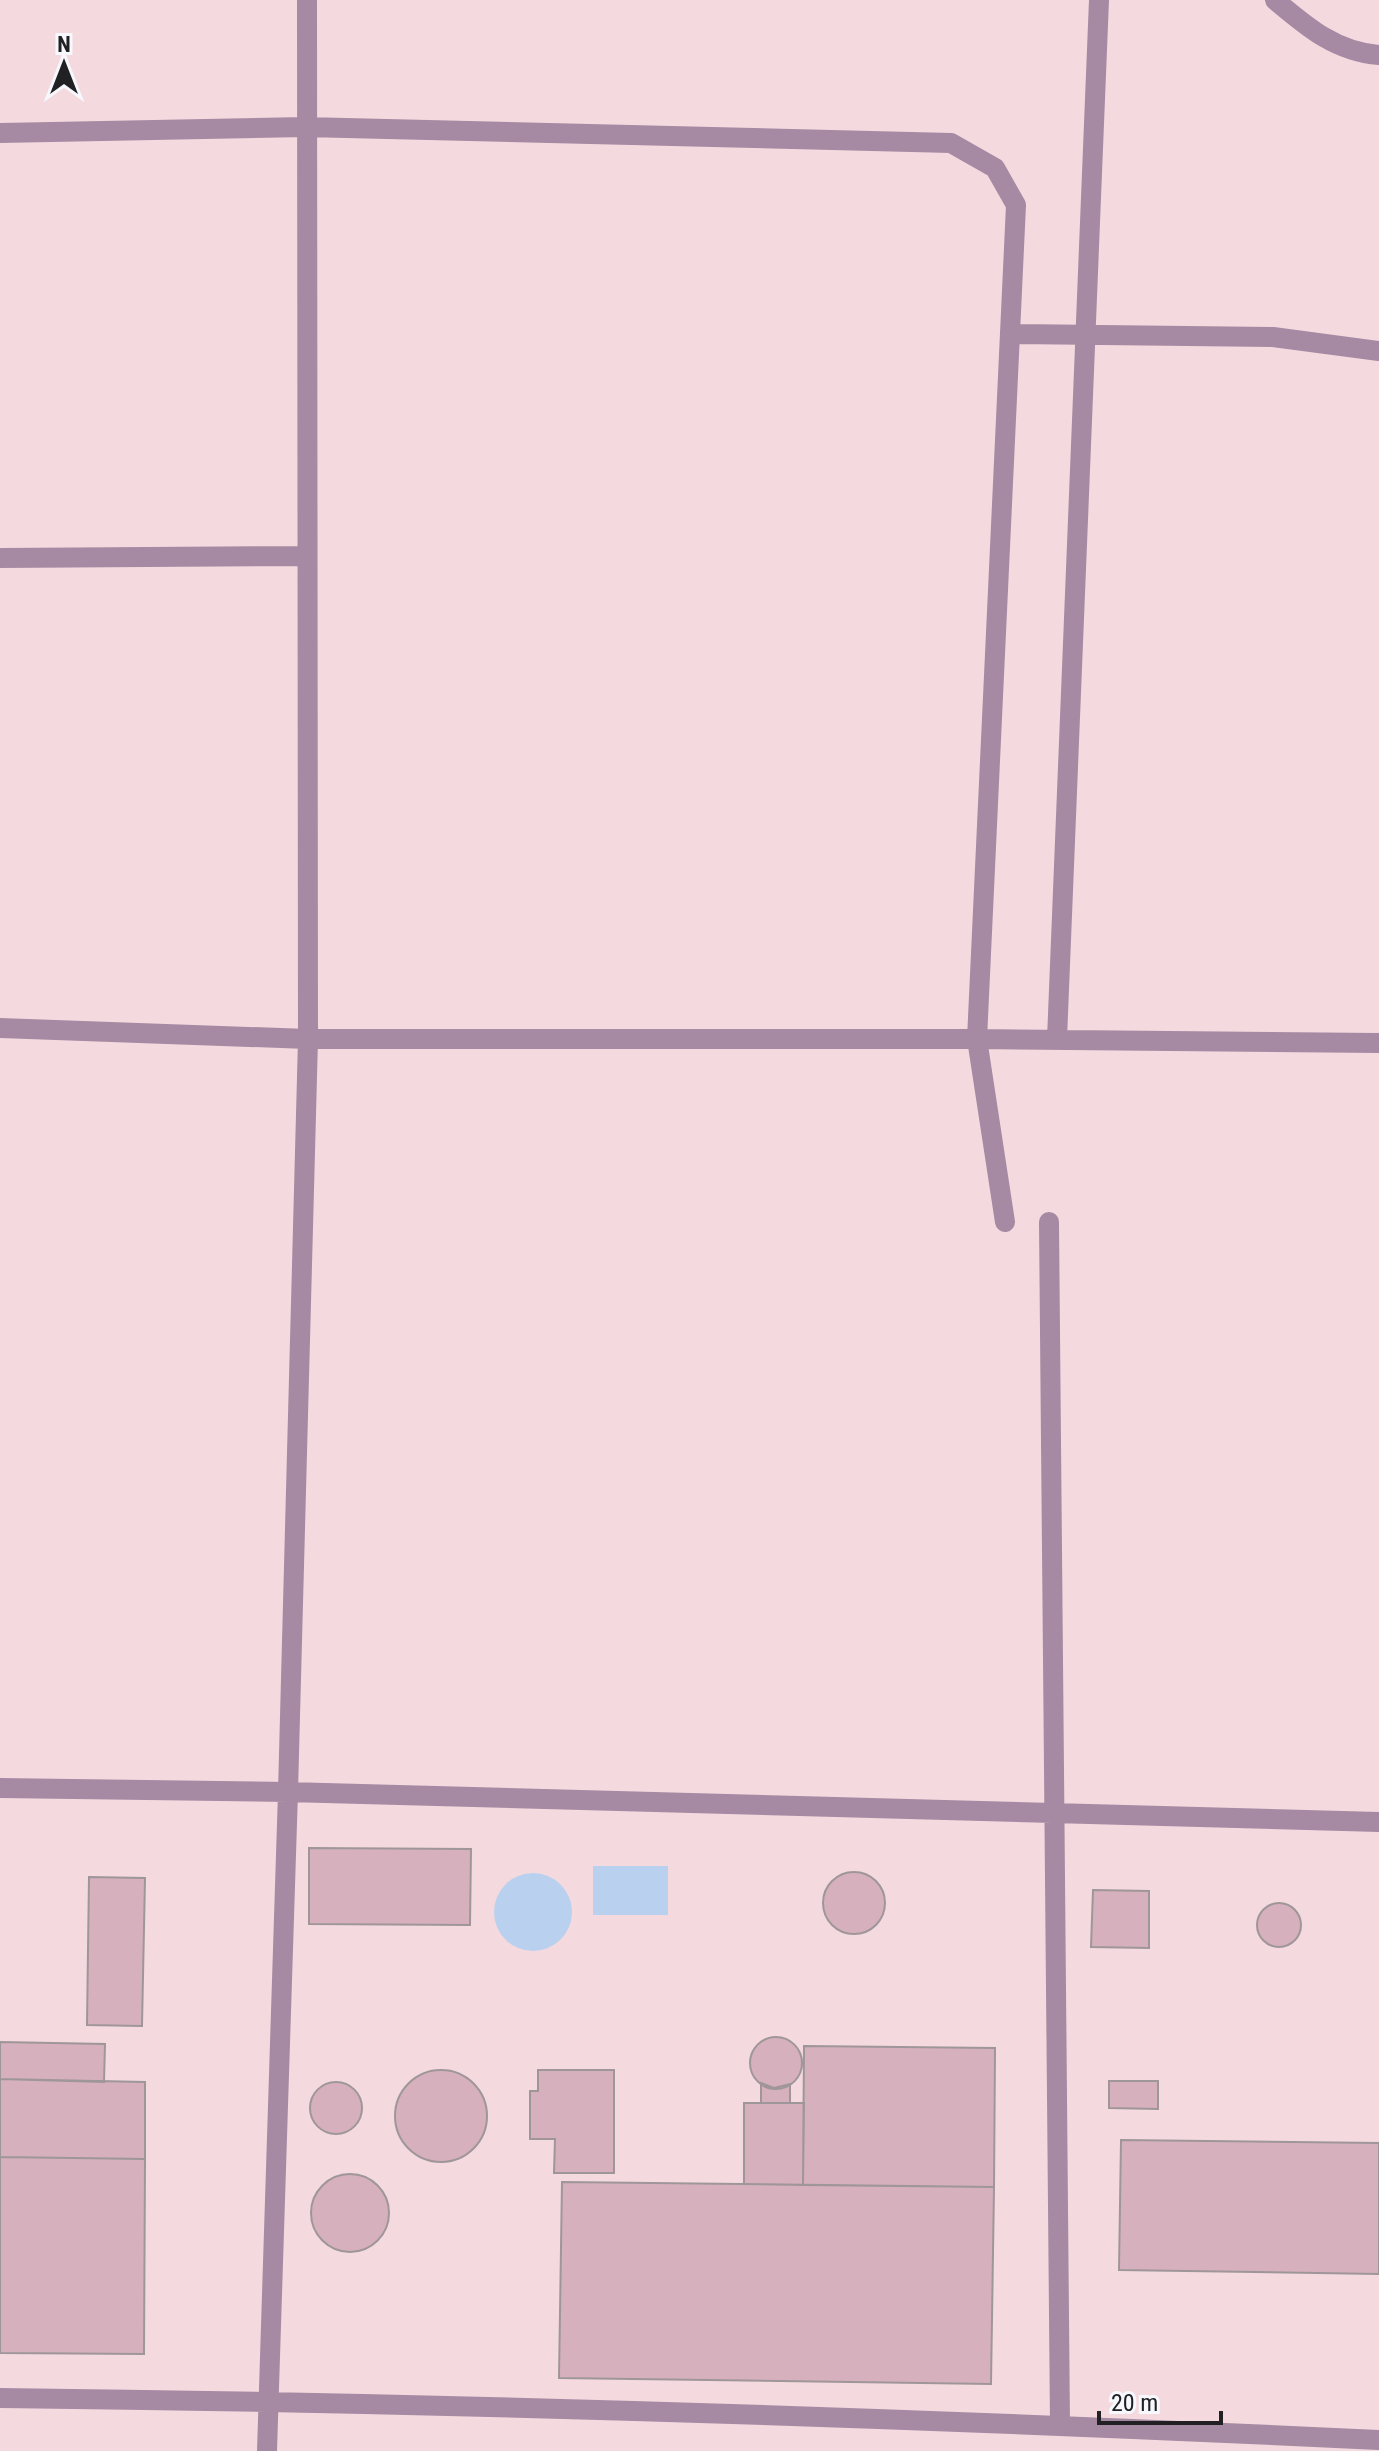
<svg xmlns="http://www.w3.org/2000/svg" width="1379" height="2451" viewBox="0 0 1379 2451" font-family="'Roboto Condensed',sans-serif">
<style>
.industrial{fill:#f4dadf}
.water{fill:#b9d1ef}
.building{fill:#d7b0be;stroke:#9f9699;stroke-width:2}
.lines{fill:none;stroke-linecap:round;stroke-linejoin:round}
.lane{stroke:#a68aa3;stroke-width:20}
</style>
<rect width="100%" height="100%" fill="#e9ebf3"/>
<path class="industrial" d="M 0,0 L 1379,0 L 1379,2451 L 0,2451 Z"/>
<path class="water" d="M 593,1866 L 668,1866 L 668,1915 L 593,1915 Z
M494 1912a39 39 0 1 1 78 0a39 39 0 1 1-78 0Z"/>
<path class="building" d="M 309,1848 L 471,1849 L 470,1925 L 309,1924 Z
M823 1903a31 31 0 1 1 62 0a31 31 0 1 1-62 0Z
M 89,1877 L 145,1878 L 142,2026 L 87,2025 Z
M 1093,1890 L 1149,1891 L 1149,1948 L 1091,1947 Z
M1257 1925a22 22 0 1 1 44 0a22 22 0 1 1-44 0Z
M750 2063a26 26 0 1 1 52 0a26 26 0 1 1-52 0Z
M 0,2042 L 105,2044 L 104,2082 L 0,2079 Z
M 804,2046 L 995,2048 L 994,2187 L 803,2185 Z
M395 2116a46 46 0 1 1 92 0a46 46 0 1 1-92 0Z
M 538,2070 L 614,2070 L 614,2173 L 554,2173 L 555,2139 L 530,2139 L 530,2091 L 538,2091 Z
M 0,2079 L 145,2082 L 145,2159 L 0,2157 Z
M 1109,2081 L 1158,2081 L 1158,2109 L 1109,2108 Z
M310 2108a26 26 0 1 1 52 0a26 26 0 1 1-52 0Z
M 761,2083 L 774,2088 L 790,2084 L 790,2103 L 761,2103 Z
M 744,2103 L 804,2103 L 803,2185 L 744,2184 Z
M 1121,2140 L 1379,2143 L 1379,2274 L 1119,2270 Z
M 0,2157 L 145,2159 L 144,2354 L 0,2353 Z
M311 2213a39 39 0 1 1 78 0a39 39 0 1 1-78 0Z
M 562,2182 L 994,2187 L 991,2384 L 559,2378 Z"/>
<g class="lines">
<path class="lane" d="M 307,0 L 308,1039 L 288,1792 L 1379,1822
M 1275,0 C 1307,27 1336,52 1379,55
M 0,133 L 305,127 L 951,143 L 995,168 L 1016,205 L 977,1039 L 1005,1222
M 1010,334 L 1273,337 L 1379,351
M 0,558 L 305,556
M 0,1028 L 308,1039 L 977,1039 L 1379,1043
M 1057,1039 L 1099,0
M 1049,1222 L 1060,2425
M 0,1788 L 288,1792 L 267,2451
M 0,2398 C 460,2403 920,2418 1379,2440"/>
</g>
<g transform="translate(64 64)" stroke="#f7f8fe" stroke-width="6" paint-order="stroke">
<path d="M0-6L14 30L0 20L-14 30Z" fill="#212124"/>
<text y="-12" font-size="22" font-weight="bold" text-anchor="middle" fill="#212124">N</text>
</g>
<path d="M1099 2411v12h122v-12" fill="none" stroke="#212124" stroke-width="4"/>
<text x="1111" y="2411" font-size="24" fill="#212124" stroke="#f7f8fe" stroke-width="6" paint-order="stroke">20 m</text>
</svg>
